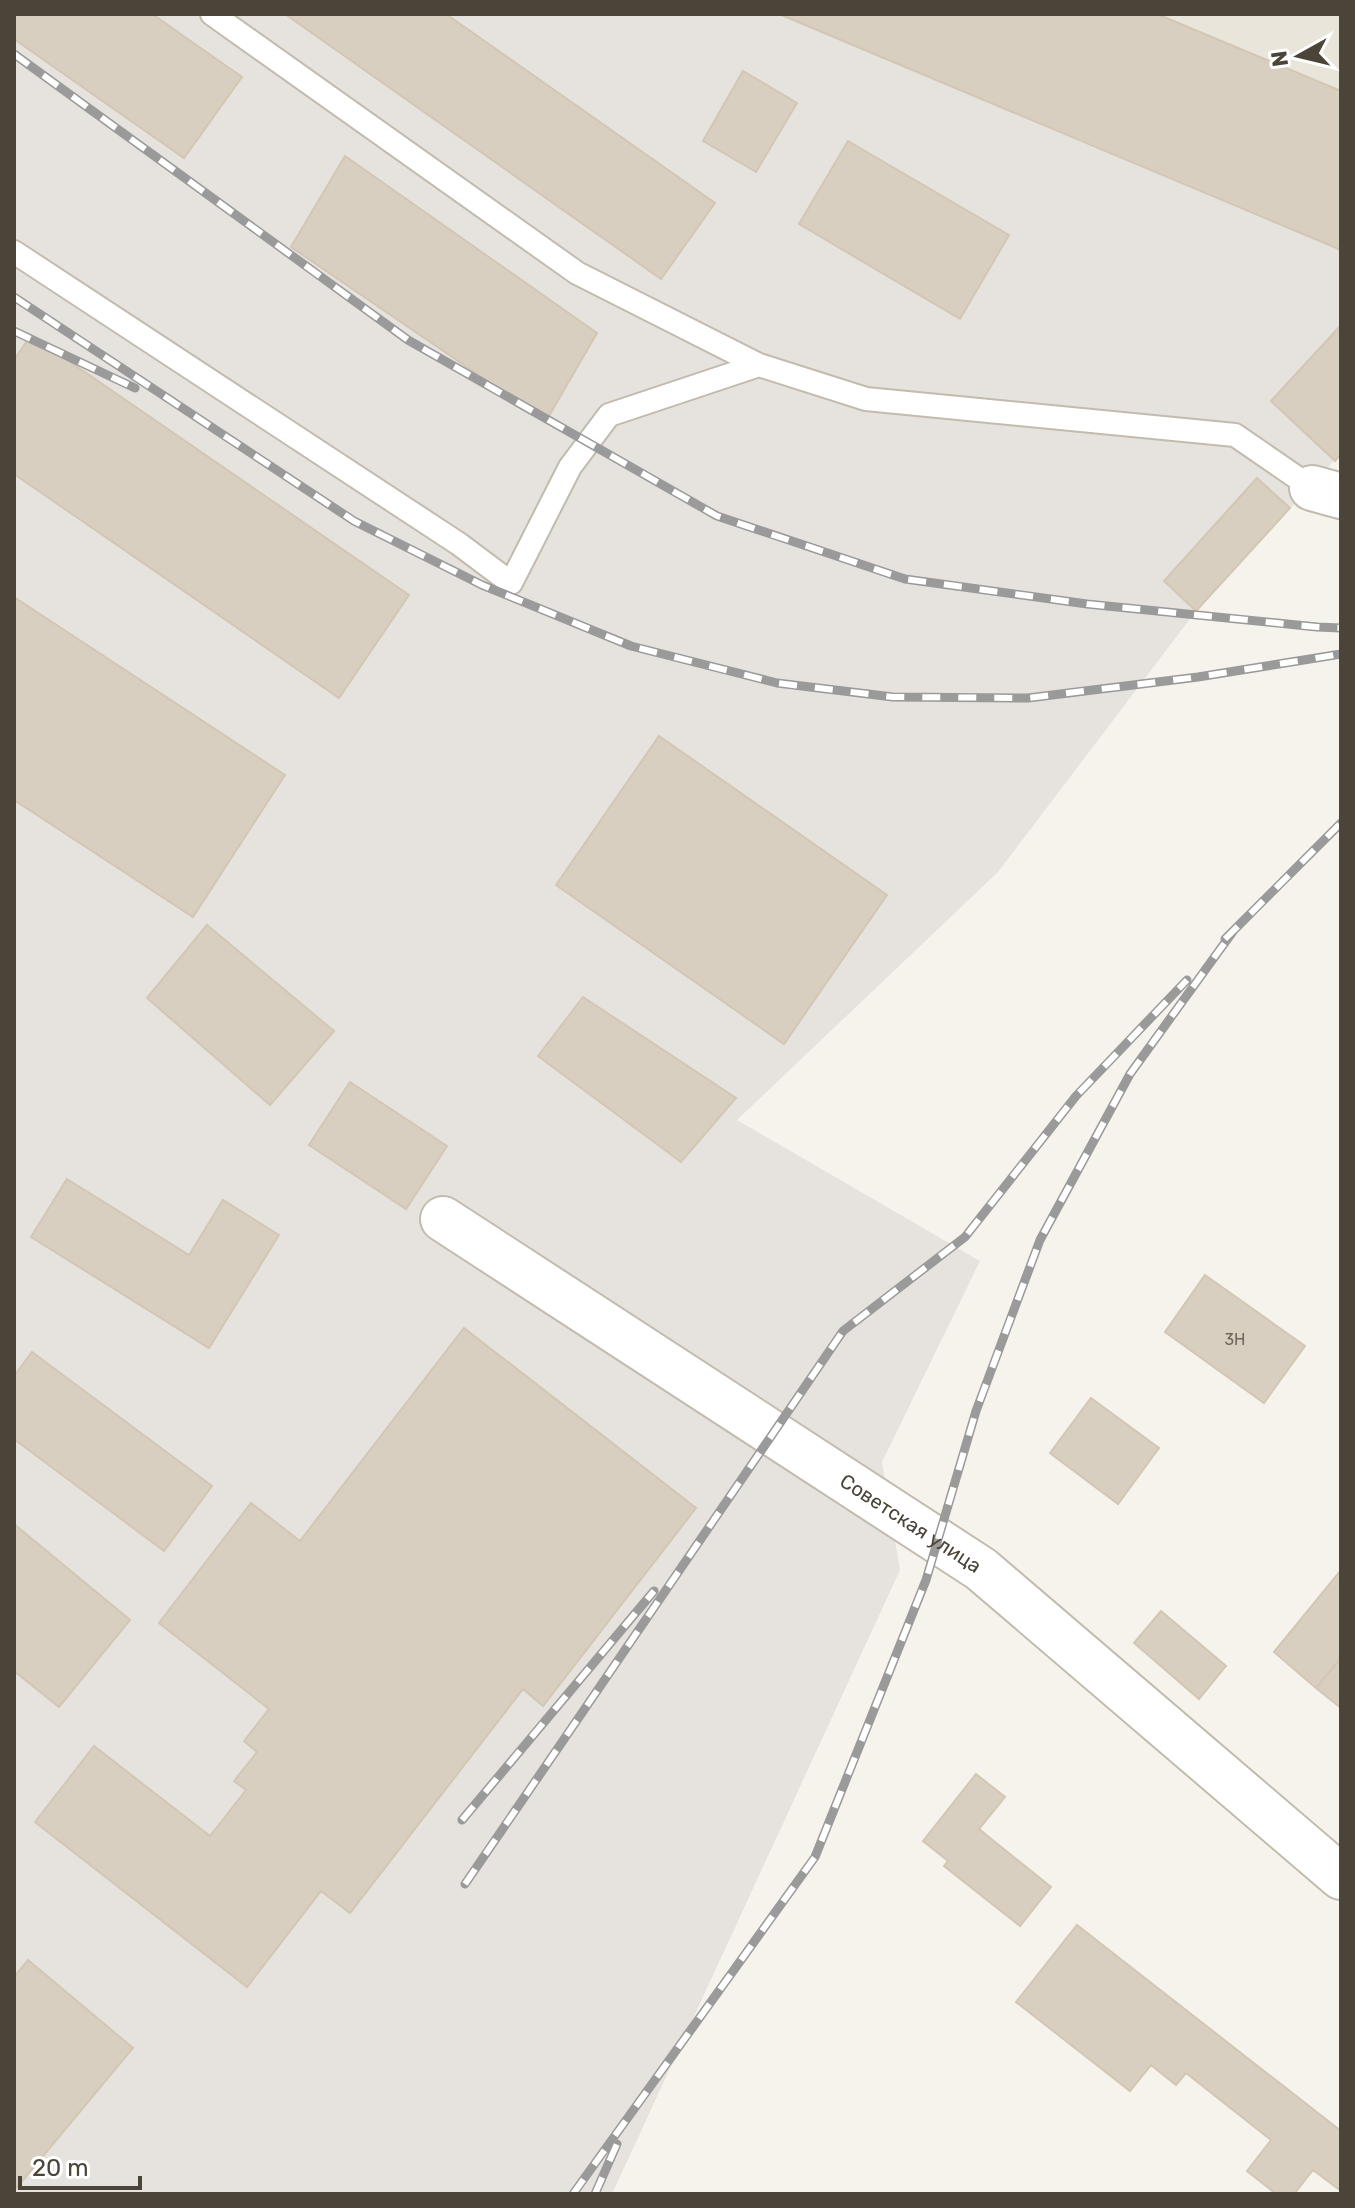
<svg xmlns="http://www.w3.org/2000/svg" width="1355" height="2208" viewBox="0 0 1355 2208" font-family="Rubik,sans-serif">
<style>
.residential{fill:#eae5da}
.industrial{fill:#e6e2dd}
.building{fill:#d8cfc1;stroke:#d3c7b4;stroke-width:2}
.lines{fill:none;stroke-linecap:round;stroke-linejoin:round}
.service-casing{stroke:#c2bbae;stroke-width:26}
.minor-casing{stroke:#c2bbae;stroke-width:48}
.service{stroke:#fff;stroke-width:22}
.minor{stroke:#fff;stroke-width:44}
.rail-casing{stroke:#9a9a9a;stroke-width:9}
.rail{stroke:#fff;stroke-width:6;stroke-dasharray:18;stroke-linecap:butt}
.labels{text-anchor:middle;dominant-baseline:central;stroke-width:6;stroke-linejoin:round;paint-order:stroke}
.number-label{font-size:16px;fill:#6e675b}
.street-label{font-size:20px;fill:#4b4439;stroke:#fff}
</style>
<rect width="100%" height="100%" fill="#f6f3ec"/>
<path class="residential" d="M 1157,14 L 1341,14 L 1341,91 Z"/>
<path class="industrial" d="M 14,14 L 1157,14 L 1341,91 L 1341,453 L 1196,611 L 998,872 L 737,1120 L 980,1261 L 882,1462 L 900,1570 L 612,2194 L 14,2194 Z"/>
<path class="building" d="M 14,14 L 152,14 L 242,77 L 184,158 L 14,39 Z
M 285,14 L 446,14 L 715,203 L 661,279 Z
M 779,14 L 1157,14 L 1341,91 L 1341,250 Z
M 743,71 L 797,103 L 756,172 L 703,141 Z
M 848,141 L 1009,235 L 960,319 L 799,224 Z
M 345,156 L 597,333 L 546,421 L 291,247 Z
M 1341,325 L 1341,454 L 1335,461 L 1271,401 Z
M 31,335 L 409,595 L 339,698 L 14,474 L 14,360 Z
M 1257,478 L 1290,508 L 1196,611 L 1164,581 Z
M 14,597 L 285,775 L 193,917 L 14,800 Z
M 659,736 L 887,895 L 784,1044 L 556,885 Z
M 207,925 L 334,1031 L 270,1105 L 147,998 Z
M 583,997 L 736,1098 L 681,1162 L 538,1056 Z
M 350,1082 L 447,1146 L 406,1209 L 309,1145 Z
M 67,1179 L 189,1255 L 223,1200 L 279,1235 L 209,1348 L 31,1237 Z
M 1205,1275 L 1305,1346 L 1264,1403 L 1165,1332 Z
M 464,1328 L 696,1508 L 543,1706 L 523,1689 L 350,1913 L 321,1891 L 247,1987 L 35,1822 L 94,1746 L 210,1836 L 246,1790 L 234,1781 L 257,1752 L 244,1741 L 269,1709 L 159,1623 L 251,1503 L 300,1541 Z
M 32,1352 L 212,1486 L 164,1551 L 14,1439 L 14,1376 Z
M 1091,1398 L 1159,1448 L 1118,1504 L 1050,1453 Z
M 14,1524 L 130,1620 L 59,1707 L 14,1671 Z
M 1341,1570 L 1341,1658 L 1316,1688 L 1274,1652 Z
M 1161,1611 L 1226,1666 L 1199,1699 L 1134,1643 Z
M 1341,1658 L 1341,1708 L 1316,1688 Z
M 976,1774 L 1005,1797 L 979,1829 L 1051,1887 L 1020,1926 L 944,1866 L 948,1861 L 923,1841 Z
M 1077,1925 L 1341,2131 L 1341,2191 L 1313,2170 L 1294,2194 L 1276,2194 L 1247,2171 L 1271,2140 L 1186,2073 L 1176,2085 L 1151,2065 L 1130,2091 L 1016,2002 Z
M 28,1960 L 133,2048 L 14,2191 L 14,1977 Z"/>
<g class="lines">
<defs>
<path id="service" d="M 212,14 L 577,273 L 759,365 L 866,399 L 1235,435 L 1312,488
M 14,252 L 459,544 L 511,583 L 570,467 L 609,415 L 759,365"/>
<g id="minor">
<path d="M 1312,488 L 1341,496"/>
<path id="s1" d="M 443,1219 L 981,1569 L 1341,1877"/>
</g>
</defs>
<use href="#service" class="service-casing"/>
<use href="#minor" class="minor-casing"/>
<use href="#service" class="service"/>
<use href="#minor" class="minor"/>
<defs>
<path id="rail" d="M 14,54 L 408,340 L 717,516 L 905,579 L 1087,604 L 1317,627 L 1341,628
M 14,297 L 354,521 L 482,585 L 631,646 L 777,683 L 893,697 L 1028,698 L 1198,677 L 1341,654
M 14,331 L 135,388
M 1225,939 L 1341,823
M 462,1820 L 654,1591
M 465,1884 L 843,1331 L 965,1237 L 1076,1096 L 1187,980
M 573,2194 L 815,1857 L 926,1580 L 976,1411 L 1040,1240 L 1130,1074 L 1234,930
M 595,2194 L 617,2144"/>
</defs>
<use href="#rail" class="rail-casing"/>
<use href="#rail" class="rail"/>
</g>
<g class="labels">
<g class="number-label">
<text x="1235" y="1339">3Н</text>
</g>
<g class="street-label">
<text stroke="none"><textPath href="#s1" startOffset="558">Советская улица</textPath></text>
</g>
</g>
<rect width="1355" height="2208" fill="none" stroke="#4b4439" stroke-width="32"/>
<g transform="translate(1299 56) rotate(262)" stroke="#ffffff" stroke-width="6" paint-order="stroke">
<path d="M0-6L14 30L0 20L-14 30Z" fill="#4b4439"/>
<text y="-12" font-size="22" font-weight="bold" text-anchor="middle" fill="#4b4439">N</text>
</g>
<path d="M20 2176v12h120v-12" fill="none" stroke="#4b4439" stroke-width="4"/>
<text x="32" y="2176" font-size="24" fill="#4b4439" stroke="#ffffff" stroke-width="6" paint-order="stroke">20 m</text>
</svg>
